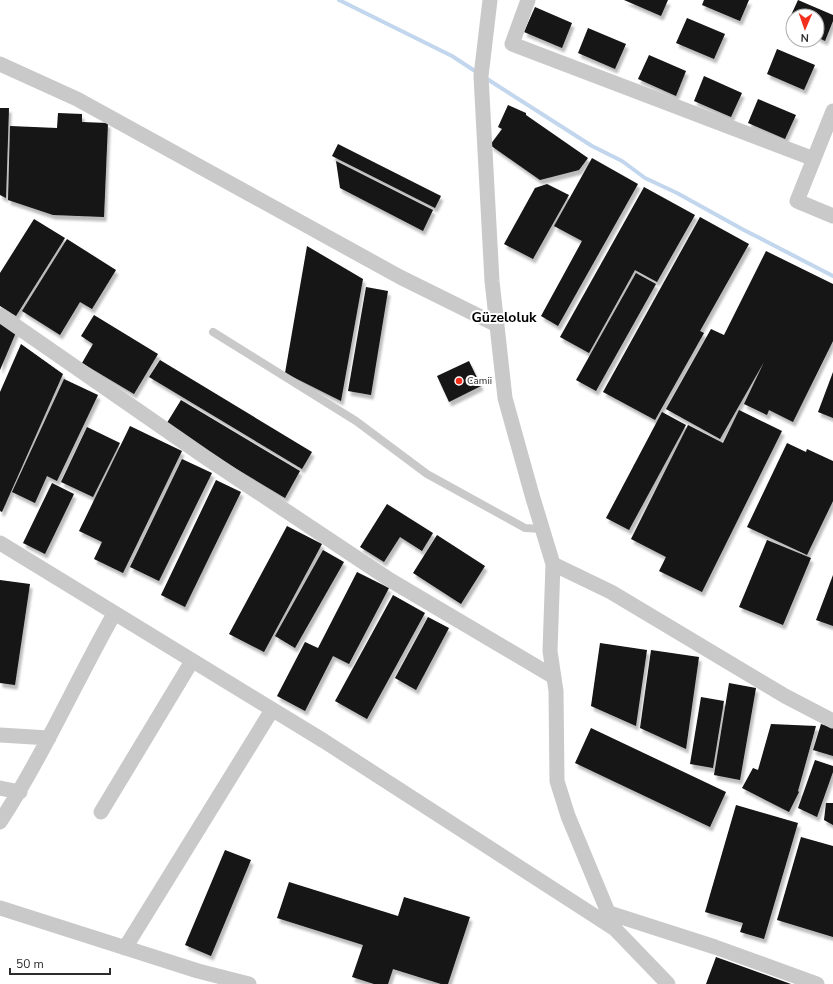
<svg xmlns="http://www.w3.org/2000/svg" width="833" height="984" viewBox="0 0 833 984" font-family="'Nunito Sans',sans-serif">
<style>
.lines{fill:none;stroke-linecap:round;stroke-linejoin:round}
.stream{stroke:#c2d6ed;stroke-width:4}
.building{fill:#131313;filter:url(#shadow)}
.service{stroke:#c9c9c9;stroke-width:8}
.minor{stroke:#c9c9c9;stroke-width:15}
.poi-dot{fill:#f32f1e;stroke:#fff;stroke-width:1.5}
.labels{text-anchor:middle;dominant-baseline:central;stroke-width:4;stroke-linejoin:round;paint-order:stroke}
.poi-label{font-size:10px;fill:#2c2c2c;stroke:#fff;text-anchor:start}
.district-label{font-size:14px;font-weight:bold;fill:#000;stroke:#fff}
</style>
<defs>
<filter id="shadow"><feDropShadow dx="2.5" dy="4.5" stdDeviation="1" flood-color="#0004"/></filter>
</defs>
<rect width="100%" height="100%" fill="#fff"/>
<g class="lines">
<path class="stream" d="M 339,0 L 452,56 L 478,73
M 484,77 L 592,146 L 622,161 L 645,178 L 677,193 L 742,229 L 833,276"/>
</g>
<path class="building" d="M 624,0 L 668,0 L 661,16 Z
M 704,0 L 749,0 L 740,21 L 702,5 Z
M 798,0 L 833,15 L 833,21 L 825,41 L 817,37 L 817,16 L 793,16 L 793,27 L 787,24 Z
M 535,7 L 572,23 L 562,48 L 524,32 Z
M 687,18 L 725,34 L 714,59 L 676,43 Z
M 588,28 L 626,44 L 615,69 L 578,53 Z
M 777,49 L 815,65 L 804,90 L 767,74 Z
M 649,55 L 686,71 L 676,96 L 638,79 Z
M 704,76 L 742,93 L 731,117 L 694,101 Z
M 758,99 L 796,115 L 785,139 L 748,123 Z
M 508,105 L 526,113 L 526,115 L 588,158 L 579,170 L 540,180 L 490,145 L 502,129 L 498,127 Z
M 0,108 L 9,108 L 6,198 L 0,195 Z
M 58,113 L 82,114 L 82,122 L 108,123 L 104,217 L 53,215 L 8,200 L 10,126 L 57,128 Z
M 338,144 L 441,196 L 435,208 L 332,156 Z
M 592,158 L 638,184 L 558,326 L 541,316 L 582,241 L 554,226 Z
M 336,161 L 433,210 L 423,231 L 340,188 Z
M 547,184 L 569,195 L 533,259 L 504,244 L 535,188 Z
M 644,187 L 695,215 L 657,282 L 635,270 L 589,353 L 560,337 Z
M 700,217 L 749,244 L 700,331 L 704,333 L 655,420 L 603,392 Z
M 34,219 L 65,238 L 16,316 L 0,306 L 0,273 Z
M 67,239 L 116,270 L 92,309 L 80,302 L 60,335 L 22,311 Z
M 307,246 L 363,279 L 341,401 L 285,373 Z
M 766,251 L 833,284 L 833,341 L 793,422 L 769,410 L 767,415 L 744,404 L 764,362 L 720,439 L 666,409 L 711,329 L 724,335 Z
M 636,273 L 656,284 L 596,391 L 576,380 Z
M 366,287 L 388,291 L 371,395 L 348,391 Z
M 94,315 L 158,354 L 134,394 L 82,363 L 93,344 L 81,336 Z
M 0,322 L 17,330 L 0,370 Z
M 21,344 L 63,374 L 2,512 L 0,511 L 0,392 Z
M 160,360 L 312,452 L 302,469 L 149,377 Z
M 469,361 L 481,386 L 449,402 L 437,376 Z
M 833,372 L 833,418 L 818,412 Z
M 64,379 L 98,395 L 57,481 L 47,476 L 35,503 L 12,492 Z
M 181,400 L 300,471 L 285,498 L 165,426 Z
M 739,410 L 782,431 L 702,592 L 659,571 L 666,557 L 631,539 L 688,425 L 723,443 Z
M 662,412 L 686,425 L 629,530 L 606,518 Z
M 130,426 L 182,451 L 123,573 L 94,559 L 102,542 L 79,531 Z
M 87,427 L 120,443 L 93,497 L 61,482 Z
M 787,443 L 806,452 L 807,449 L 833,461 L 833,501 L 807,555 L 747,527 Z
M 182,459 L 212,473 L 159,581 L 130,567 Z
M 216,480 L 241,492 L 185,607 L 161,595 Z
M 52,483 L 74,494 L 45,554 L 23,543 Z
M 387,504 L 433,533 L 422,551 L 400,537 L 384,562 L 360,547 Z
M 287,526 L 322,544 L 264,652 L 229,634 Z
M 437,535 L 485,566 L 461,604 L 413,573 Z
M 767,540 L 811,558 L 783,625 L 739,607 Z
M 323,550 L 344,562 L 295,648 L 275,636 Z
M 357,572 L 389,588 L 349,664 L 333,656 L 305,711 L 277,696 L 305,642 L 318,648 Z
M 833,575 L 833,626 L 816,620 Z
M 0,580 L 30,584 L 15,685 L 0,683 Z
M 393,595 L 425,613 L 367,719 L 335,701 Z
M 428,617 L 449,628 L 416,690 L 395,678 Z
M 600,643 L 647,650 L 636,726 L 591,706 Z
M 651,650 L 699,657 L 686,749 L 640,728 Z
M 729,683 L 756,688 L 740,780 L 714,775 Z
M 701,697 L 724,701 L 713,768 L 690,764 Z
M 771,724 L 816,726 L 798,791 L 799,792 L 789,812 L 742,788 L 753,768 L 758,770 Z
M 821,724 L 833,728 L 833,756 L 813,750 Z
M 591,728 L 726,792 L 710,827 L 575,763 Z
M 815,760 L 833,766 L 833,772 L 817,817 L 798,808 Z
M 826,803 L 833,803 L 833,825 L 824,820 Z
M 736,805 L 798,823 L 764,939 L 740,932 L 743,923 L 705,912 Z
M 801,837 L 833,846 L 833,937 L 777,920 Z
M 225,850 L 251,860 L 211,956 L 185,945 Z
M 289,882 L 398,916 L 404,897 L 470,917 L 448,984 L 441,984 L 393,969 L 388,984 L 374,984 L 352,977 L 363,945 L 277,918 Z
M 716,957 L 791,984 L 706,984 Z"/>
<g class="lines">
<path class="service" d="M 213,332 L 356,421 L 427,474 L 525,528 L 542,529"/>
<path class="minor" d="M 490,0 L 481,76 L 492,281 L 505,398 L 532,495 L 553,564 L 550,651 L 556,691 L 557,781 L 568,816 L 615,929 L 668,984
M 528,0 L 512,44 L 814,159
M 0,64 L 77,99 L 400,277 L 497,325
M 833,111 L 797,201 L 833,216
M 0,315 L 205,457 L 390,580 L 554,677
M 0,543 L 324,741 L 615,929
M 553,564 L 611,592 L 785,696 L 833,721
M 0,735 L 49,738
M 0,788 L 20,792
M 101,812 L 192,661
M 0,822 C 43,756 75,683 114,614
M 0,908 L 198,971 L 249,984
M 609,913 L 715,947 L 817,984
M 125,948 L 272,710"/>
</g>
<circle class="poi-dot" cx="459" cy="381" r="4"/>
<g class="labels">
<g class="poi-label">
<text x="467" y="381">Camii</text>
</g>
<g class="district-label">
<text x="504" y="317">Güzeloluk</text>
</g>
</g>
<g transform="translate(805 28) rotate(182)"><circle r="19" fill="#ffffff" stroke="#ababab"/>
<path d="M0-3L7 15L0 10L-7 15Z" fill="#f32f1e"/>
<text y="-6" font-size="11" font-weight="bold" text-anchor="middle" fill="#2c2c2c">N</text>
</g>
<path d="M10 968v6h100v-6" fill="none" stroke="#2c2c2c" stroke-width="2"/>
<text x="16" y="968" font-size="12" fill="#2c2c2c" stroke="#ffffff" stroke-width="3" paint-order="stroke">50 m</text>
</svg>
